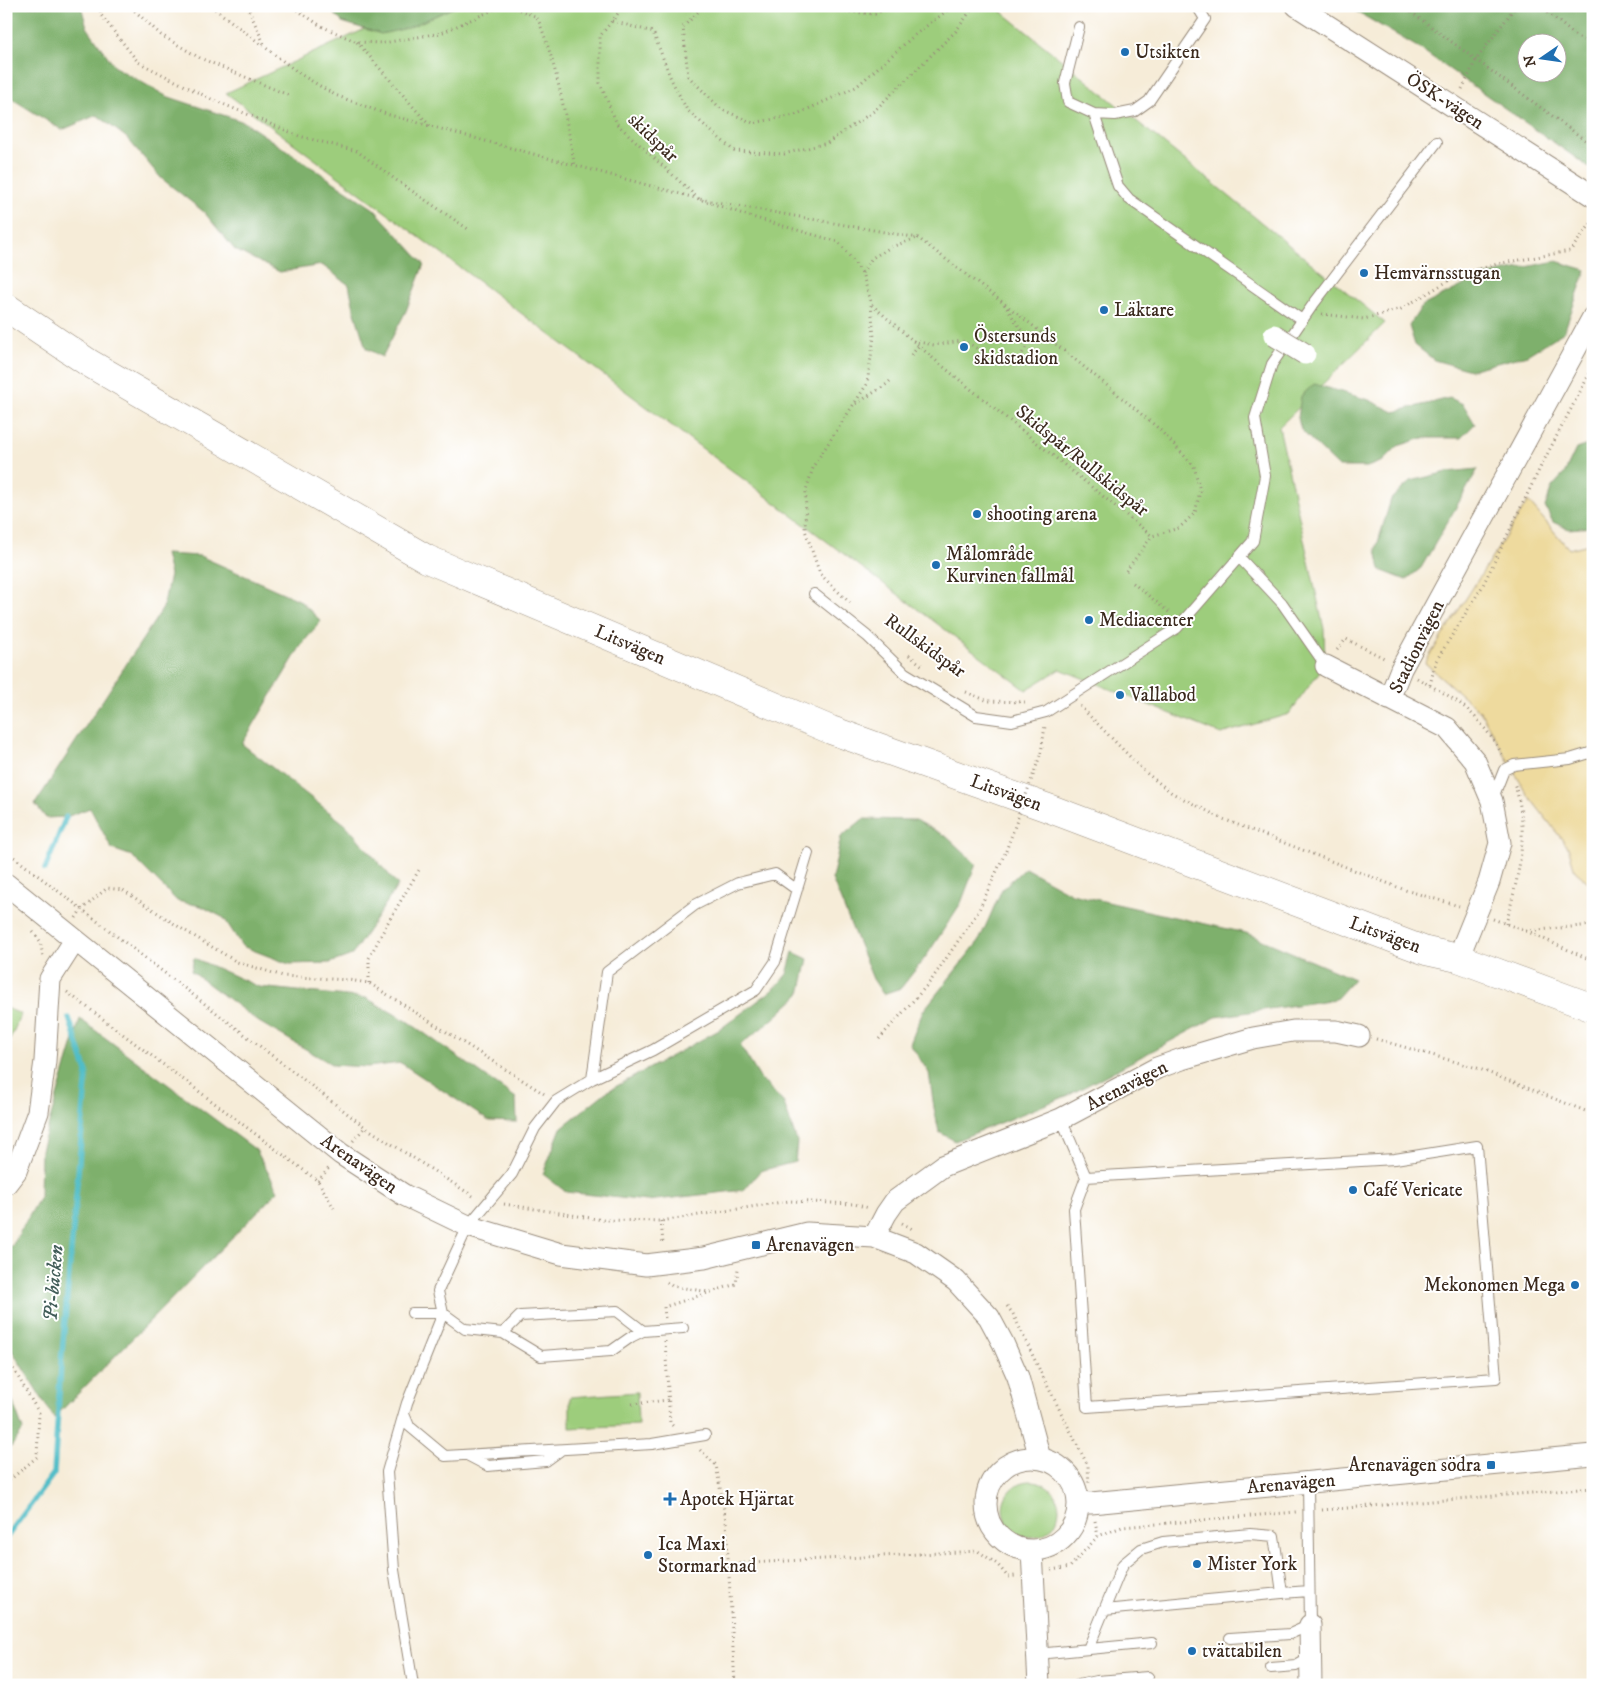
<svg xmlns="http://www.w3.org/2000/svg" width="1599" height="1691" viewBox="0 0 1599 1691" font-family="'IM FELL DW Pica',serif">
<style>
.green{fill:#9dcd7c;stroke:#6c7c4d}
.forest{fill:#7eb06c;stroke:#5c6d45;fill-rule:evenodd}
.sand{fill:#eeda9e;stroke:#94825e}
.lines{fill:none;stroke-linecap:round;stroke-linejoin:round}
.stream{stroke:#4ebcc6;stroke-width:5.5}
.lane-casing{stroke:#988b7b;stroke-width:12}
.street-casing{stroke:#988b7b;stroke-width:23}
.secondary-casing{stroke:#988b7b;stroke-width:29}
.path{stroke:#988b7b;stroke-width:3;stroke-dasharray:1 4;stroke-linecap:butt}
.lane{stroke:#fff;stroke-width:10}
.street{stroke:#fff;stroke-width:21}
.secondary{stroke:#fff;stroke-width:28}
.street-bridge-casing{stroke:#988b7b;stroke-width:23;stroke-linecap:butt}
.path-bridge{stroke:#988b7b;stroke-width:3;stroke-dasharray:1 4;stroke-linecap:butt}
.street-bridge{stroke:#fff;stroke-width:21}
.poi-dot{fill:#1f6fb2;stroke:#fff;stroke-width:2}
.labels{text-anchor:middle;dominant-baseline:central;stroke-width:4;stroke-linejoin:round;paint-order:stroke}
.poi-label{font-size:19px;fill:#3b2a1e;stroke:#fff;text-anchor:start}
.street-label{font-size:19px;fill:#3b2a1e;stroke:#fff}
.water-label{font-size:20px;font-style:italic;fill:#425d59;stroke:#fff}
</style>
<rect width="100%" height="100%" fill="#fff"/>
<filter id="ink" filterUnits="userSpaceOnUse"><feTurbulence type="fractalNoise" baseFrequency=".02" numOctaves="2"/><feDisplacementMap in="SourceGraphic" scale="10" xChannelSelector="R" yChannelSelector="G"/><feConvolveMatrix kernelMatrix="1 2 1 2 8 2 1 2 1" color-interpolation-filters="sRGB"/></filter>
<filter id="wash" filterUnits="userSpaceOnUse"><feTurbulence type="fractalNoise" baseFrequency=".0096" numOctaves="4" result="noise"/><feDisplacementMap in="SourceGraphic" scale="20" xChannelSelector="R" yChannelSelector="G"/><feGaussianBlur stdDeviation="1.12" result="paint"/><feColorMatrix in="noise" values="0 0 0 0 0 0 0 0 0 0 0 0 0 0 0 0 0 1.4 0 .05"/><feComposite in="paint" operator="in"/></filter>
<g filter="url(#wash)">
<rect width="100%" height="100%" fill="#f6ecd8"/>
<path class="green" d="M 415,6 L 995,6 L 1385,323 L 1279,427 L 1324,629 L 1325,664 L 1289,714 L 1221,734 L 1060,669 L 1026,690 L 226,93 Z
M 6,1008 L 21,1014 L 6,1049 Z
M 637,1392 L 638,1425 L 570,1428 L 570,1397 Z
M1003 1509a28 28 0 1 1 56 0a28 28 0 1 1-56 0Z"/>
<path class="forest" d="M 7,6 L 81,6 L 87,27 L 115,67 L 166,96 L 244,122 L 374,209 L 424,264 L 406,311 L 382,357 L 366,348 L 355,313 L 349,285 L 322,265 L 280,272 L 235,250 L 204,212 L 161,178 L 127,138 L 97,115 L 62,130 L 6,95 Z
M 327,6 L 457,6 L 408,28 L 381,34 L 342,22 Z
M 1347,6 L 1593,6 L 1593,170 L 1419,48 ZM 1556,42 L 1556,72 L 1526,72 L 1526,42 Z
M 1556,261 L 1586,270 L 1564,332 L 1527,355 L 1470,370 L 1434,360 L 1415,345 L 1409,326 L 1422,306 L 1482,276 Z
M 1314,384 L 1369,400 L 1394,412 L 1450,398 L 1463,404 L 1475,424 L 1461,438 L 1423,438 L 1398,446 L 1383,461 L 1367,467 L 1339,467 L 1301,430 L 1298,418 L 1301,396 Z
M 1593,443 L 1593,527 L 1568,529 L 1553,522 L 1545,507 L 1552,487 L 1564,474 L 1576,449 Z
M 1478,469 L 1421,568 L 1406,580 L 1380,570 L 1376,549 L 1391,499 L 1411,481 L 1447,472 Z
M 165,554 L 200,556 L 299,600 L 321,621 L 302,644 L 242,744 L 346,825 L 398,885 L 352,955 L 330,963 L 289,964 L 242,946 L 224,918 L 201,906 L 177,901 L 132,856 L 112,849 L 90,808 L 66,817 L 46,818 L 35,804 L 163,608 L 170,575 Z
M 863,819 L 916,820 L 947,837 L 976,864 L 961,903 L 927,955 L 901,988 L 883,994 L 873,979 L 832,879 L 841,837 Z
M 1025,868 L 1072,894 L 1246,933 L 1354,979 L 1336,999 L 1216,1017 L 1069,1095 L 955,1141 L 939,1132 L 934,1108 L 929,1073 L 910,1044 L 923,1011 L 979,941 L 1002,889 Z
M 793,952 L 808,959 L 800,994 L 772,1020 L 740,1045 L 760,1078 L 784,1103 L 797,1142 L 795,1162 L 760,1171 L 744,1190 L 647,1201 L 566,1192 L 543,1174 L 561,1128 L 606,1092 L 719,1030 L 775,988 L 787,974 Z
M 194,958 L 259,987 L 366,998 L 407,1021 L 516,1098 L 517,1122 L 489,1121 L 401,1063 L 367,1067 L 333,1065 L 259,1022 L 191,971 Z
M 80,1019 L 256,1150 L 278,1191 L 54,1418 L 6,1341 L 6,1246 L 12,1246 L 40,1197 L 41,1150 Z
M 6,1383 L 23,1430 L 6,1454 Z"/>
<path class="sand" d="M 1528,501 L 1569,549 L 1593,543 L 1593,886 L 1575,871 L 1568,847 L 1527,794 L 1480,711 L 1425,663 Z"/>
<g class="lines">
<path class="stream" d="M 45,869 L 66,817
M 6,1538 L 54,1473 L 61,1364 L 87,1072 L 69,1018"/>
</g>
</g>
<g filter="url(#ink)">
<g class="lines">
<defs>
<path id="lane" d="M 1079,27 L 1065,83 L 1068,102 L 1094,114 L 1115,115 L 1135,111 L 1149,101 L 1205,19 L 1197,6
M 1094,114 L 1118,186 L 1129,199 L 1302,320
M 1239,557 L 1282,603 L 1326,666
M 814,594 L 867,636 L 905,673 L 976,716 L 1012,721 L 1046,712 L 1177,628 L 1253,541 L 1265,476 L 1255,418 L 1272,364 L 1312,306 L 1437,142
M 1493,798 L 1504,770 L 1514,765 L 1570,759 L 1593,752
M 592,1079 L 607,972 L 695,905 L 738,883 L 775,874 L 796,889
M 1061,1119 L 1086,1177 L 1395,1159 L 1477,1146 L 1496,1378 L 1087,1407 L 1074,1209 L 1086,1177
M 412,1313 L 443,1313 L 407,1403 L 387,1472 L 394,1570 L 413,1685
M 683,1328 L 643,1331 L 617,1311 L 520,1316 L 503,1333 L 465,1329 L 443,1313 L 438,1291 L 468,1226 L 512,1174 L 535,1128 L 556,1101 L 592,1079 L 653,1050 L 756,990 L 775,962 L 808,853
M 503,1333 L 541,1356 L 611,1351 L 631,1337 L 643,1331
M 404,1414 L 409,1426 L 445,1456 L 652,1444 L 705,1435
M 467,1455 L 488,1466 L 546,1461 L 561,1450
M 1104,1610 L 1282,1593
M 1230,1638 L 1290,1634 L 1310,1625 L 1308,1483
M 1088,1649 L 1123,1564 L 1141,1549 L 1163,1542 L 1250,1534 L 1274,1536 L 1282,1593 L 1309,1591
M 1037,1654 L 1152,1643
M 1271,1668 L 1296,1666 L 1310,1658
M 1078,1685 L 1097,1681 L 1148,1677"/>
<path id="street" d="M 1297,6 L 1593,196
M 1326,666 L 1447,728 L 1475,761 L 1492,801 L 1500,843 L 1489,882 L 1458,958
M 1389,699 L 1401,669 L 1593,317
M 6,884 L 341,1154 L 404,1195 L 468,1226 L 561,1254 L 646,1265 L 704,1258 L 807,1233 L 874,1237 L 916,1253 L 956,1281 L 989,1317 L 1003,1343 L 1018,1377 L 1040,1458
M 6,1184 L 16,1171 L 38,1112 L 45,1061 L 50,979 L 75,940
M 874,1237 L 886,1214 L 895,1201 L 943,1166 L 1061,1119 L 1157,1068 L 1182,1059 L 1253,1038 L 1293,1031 L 1336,1031 L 1359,1036
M986 1504a46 46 0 1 1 92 0a46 46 0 1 1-92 0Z
M 1079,1502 L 1091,1503 L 1593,1455
M 1032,1551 L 1039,1685
M 1310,1625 L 1311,1685"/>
<path id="secondary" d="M 6,307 L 89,363 L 427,559 L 831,730 L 1048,808 L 1426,951 L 1458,958 L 1593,1008"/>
</defs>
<use href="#lane" class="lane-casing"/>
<use href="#street" class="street-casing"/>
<use href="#secondary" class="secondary-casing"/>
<path class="path" d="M 100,6 L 101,15 L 138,62 L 211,99 L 299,136 L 357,151 L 396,180 L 468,229
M 133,6 L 135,11 L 161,35 L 200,58 L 288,95
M 211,6 L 300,74 L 335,95 L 386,114 L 699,199 L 752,217 L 839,242 L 862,273 L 872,305 L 935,360 L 1152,536 L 1179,528 L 1195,513 L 1200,491 L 1194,466 L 1158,428 L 1104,383 L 1027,321 L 918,238 L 699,199
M 247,6 L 265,46
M 294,6 L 297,10 L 321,26 L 357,42 L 383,43 L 441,33 L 502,6
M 510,6 L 537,17 C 557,64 565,115 575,166
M 624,6 L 600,36 L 600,83 L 617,124 L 699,199
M 711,6 L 702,8 L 683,27 L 688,76 L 721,109 L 753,123 L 795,115 L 856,87 L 917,33 L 953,6
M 780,6 L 875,14 L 892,6
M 1145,6 L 1185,8
M 1403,6 L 1593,146
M 1540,6 L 1577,37 L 1593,45
M 612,21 L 653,32 L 671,79 L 687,110 L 734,151 L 784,154 L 827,143 L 874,111 L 956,31 L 974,6
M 357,42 L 430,126
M 1462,89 L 1476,60 L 1516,6
M 862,273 L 872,258 L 891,247 L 917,238
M 1322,314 L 1364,319 L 1401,309 L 1458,275 L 1497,264 L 1570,251 L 1593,221
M 913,341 L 934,345 L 962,341 L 970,344 L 995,361 L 1006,363 L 1019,359 L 1026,347 L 1022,331 L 1004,304
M 911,355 L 919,346
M 856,404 L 887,384 L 891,380
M 1126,571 L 1152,536
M 1133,583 L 1171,614
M 850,603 L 820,574 L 805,530 L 806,490 L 814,465 L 867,384 L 874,337 L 871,305
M 1337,650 L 1346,639 L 1386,659
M 909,655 L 924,667
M 1417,678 C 1430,686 1445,693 1458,702 C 1477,716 1492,736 1503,756
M 1430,685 L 1436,661 L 1482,587 L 1541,466 L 1593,367
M 966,692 L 988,701 L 1025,702
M 1080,706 L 1145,772 L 1172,793 L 1223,819 L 1405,890 L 1459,906
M 1041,753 L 1045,726
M 6,851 L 365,1127 L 476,1198
M 76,918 L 81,910 L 107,888 L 123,890 L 179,927 L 237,962 L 283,976 L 348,980 L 369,983 L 546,1095
M 1493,919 L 1526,931 L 1593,925
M 1506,924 C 1518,877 1531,831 1514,783
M 1526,931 L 1593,961
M 33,932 L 40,941 L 43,956
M 369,983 L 369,958 L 387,924 L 419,870
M 67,992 L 318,1181 L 334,1208
M 879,1039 L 930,982 L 978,912 L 1006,851
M 1376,1039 L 1477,1068 L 1593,1114
M 353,1141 L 365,1127
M 318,1181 L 329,1168
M 504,1204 L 603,1220 L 661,1221 L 789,1201 L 854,1204 L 869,1208
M 661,1221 L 663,1243
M 902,1223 L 914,1230
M 667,1282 L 672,1286 L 709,1292
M 1007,1306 L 1013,1314 L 1042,1375 L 1088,1466 L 1089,1485
M 665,1318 L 664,1307 L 736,1284 L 738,1269
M 665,1341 L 670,1423 L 673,1426
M 6,1356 L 39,1413 L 37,1457 L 6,1483
M 632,1404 L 668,1400
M 700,1450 L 716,1465 L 726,1521 L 735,1685
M 1322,1510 L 1593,1488
M 1095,1521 L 1098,1536
M 729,1564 L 978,1551 L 997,1564 L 1008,1577 L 1015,1576
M 1051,1570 L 1070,1567 L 1098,1536 L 1122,1527 L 1296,1512"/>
<use href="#lane" class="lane"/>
<use href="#street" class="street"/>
<use href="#secondary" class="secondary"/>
<defs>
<path id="street-bridge" d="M 1274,335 L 1305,354"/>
</defs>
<use href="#street-bridge" class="street-bridge-casing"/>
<path class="path-bridge" d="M 1006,851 L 1041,753"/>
<use href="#street-bridge" class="street-bridge"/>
</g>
</g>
<g class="poi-dot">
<circle cx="1125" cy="52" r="5"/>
<circle cx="1364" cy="273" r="5"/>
<circle cx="1104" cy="310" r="5"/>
<circle cx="964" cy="347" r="5"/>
<circle cx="977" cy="514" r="5"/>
<circle cx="936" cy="565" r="5"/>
<circle cx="1089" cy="620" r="5"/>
<circle cx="1120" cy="695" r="5"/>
<circle cx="1353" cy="1190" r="5"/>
<rect x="751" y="1240" width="10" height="10" rx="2.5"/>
<circle cx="1575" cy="1285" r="5"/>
<rect x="1486" y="1460" width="10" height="10" rx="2.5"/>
<path d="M667.5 1491.5h5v5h5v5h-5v5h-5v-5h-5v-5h5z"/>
<circle cx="648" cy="1555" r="5"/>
<circle cx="1197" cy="1564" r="5"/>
<circle cx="1192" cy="1651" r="5"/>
</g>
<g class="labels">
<g class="poi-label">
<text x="1135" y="52">Utsikten</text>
<text x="1374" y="273">Hemvärnsstugan</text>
<text x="1114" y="310">Läktare</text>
<text x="974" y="336">Östersunds<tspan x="974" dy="22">skidstadion</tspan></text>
<text x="987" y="514">shooting arena</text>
<text x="946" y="554">Målområde<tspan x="946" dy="22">Kurvinen fallmål</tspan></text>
<text x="1099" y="620">Mediacenter</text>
<text x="1130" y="695">Vallabod</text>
<text x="1363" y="1190">Café Vericate</text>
<text x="766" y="1245">Arenavägen</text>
<text x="1565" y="1285" text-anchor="end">Mekonomen Mega</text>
<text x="1481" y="1465" text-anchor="end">Arenavägen södra</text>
<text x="680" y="1499">Apotek Hjärtat</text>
<text x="658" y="1544">Ica Maxi<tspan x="658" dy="22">Stormarknad</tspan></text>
<text x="1207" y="1564">Mister York</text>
<text x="1202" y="1651">tvättabilen</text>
</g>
<g class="street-label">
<text transform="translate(1445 101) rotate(33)">ÖSK-vägen</text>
<text transform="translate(653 138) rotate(44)">skidspår</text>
<text transform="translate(1082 461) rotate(39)">Skidspår/Rullskidspår</text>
<text transform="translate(630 645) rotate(23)">Litsvägen</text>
<text transform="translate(925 646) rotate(36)">Rullskidspår</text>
<text transform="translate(1417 647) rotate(-64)">Stadionvägen</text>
<text transform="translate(1006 793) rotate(20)">Litsvägen</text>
<text transform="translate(1385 935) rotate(20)">Litsvägen</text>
<text transform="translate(1127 1086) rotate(-27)">Arenavägen</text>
<text transform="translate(359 1164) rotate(35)">Arenavägen</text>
<text transform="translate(1291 1484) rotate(-5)">Arenavägen</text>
</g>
<g class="water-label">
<text transform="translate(54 1283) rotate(-85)">Pi-bäcken</text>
</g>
</g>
<rect width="1599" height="1691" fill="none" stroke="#fff" stroke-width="25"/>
<g transform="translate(1542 58) rotate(257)"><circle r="24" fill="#ffffff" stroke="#b1aaa5"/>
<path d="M0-4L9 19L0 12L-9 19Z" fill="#1f6fb2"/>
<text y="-8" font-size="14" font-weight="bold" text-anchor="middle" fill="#3b2a1e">N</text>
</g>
</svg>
